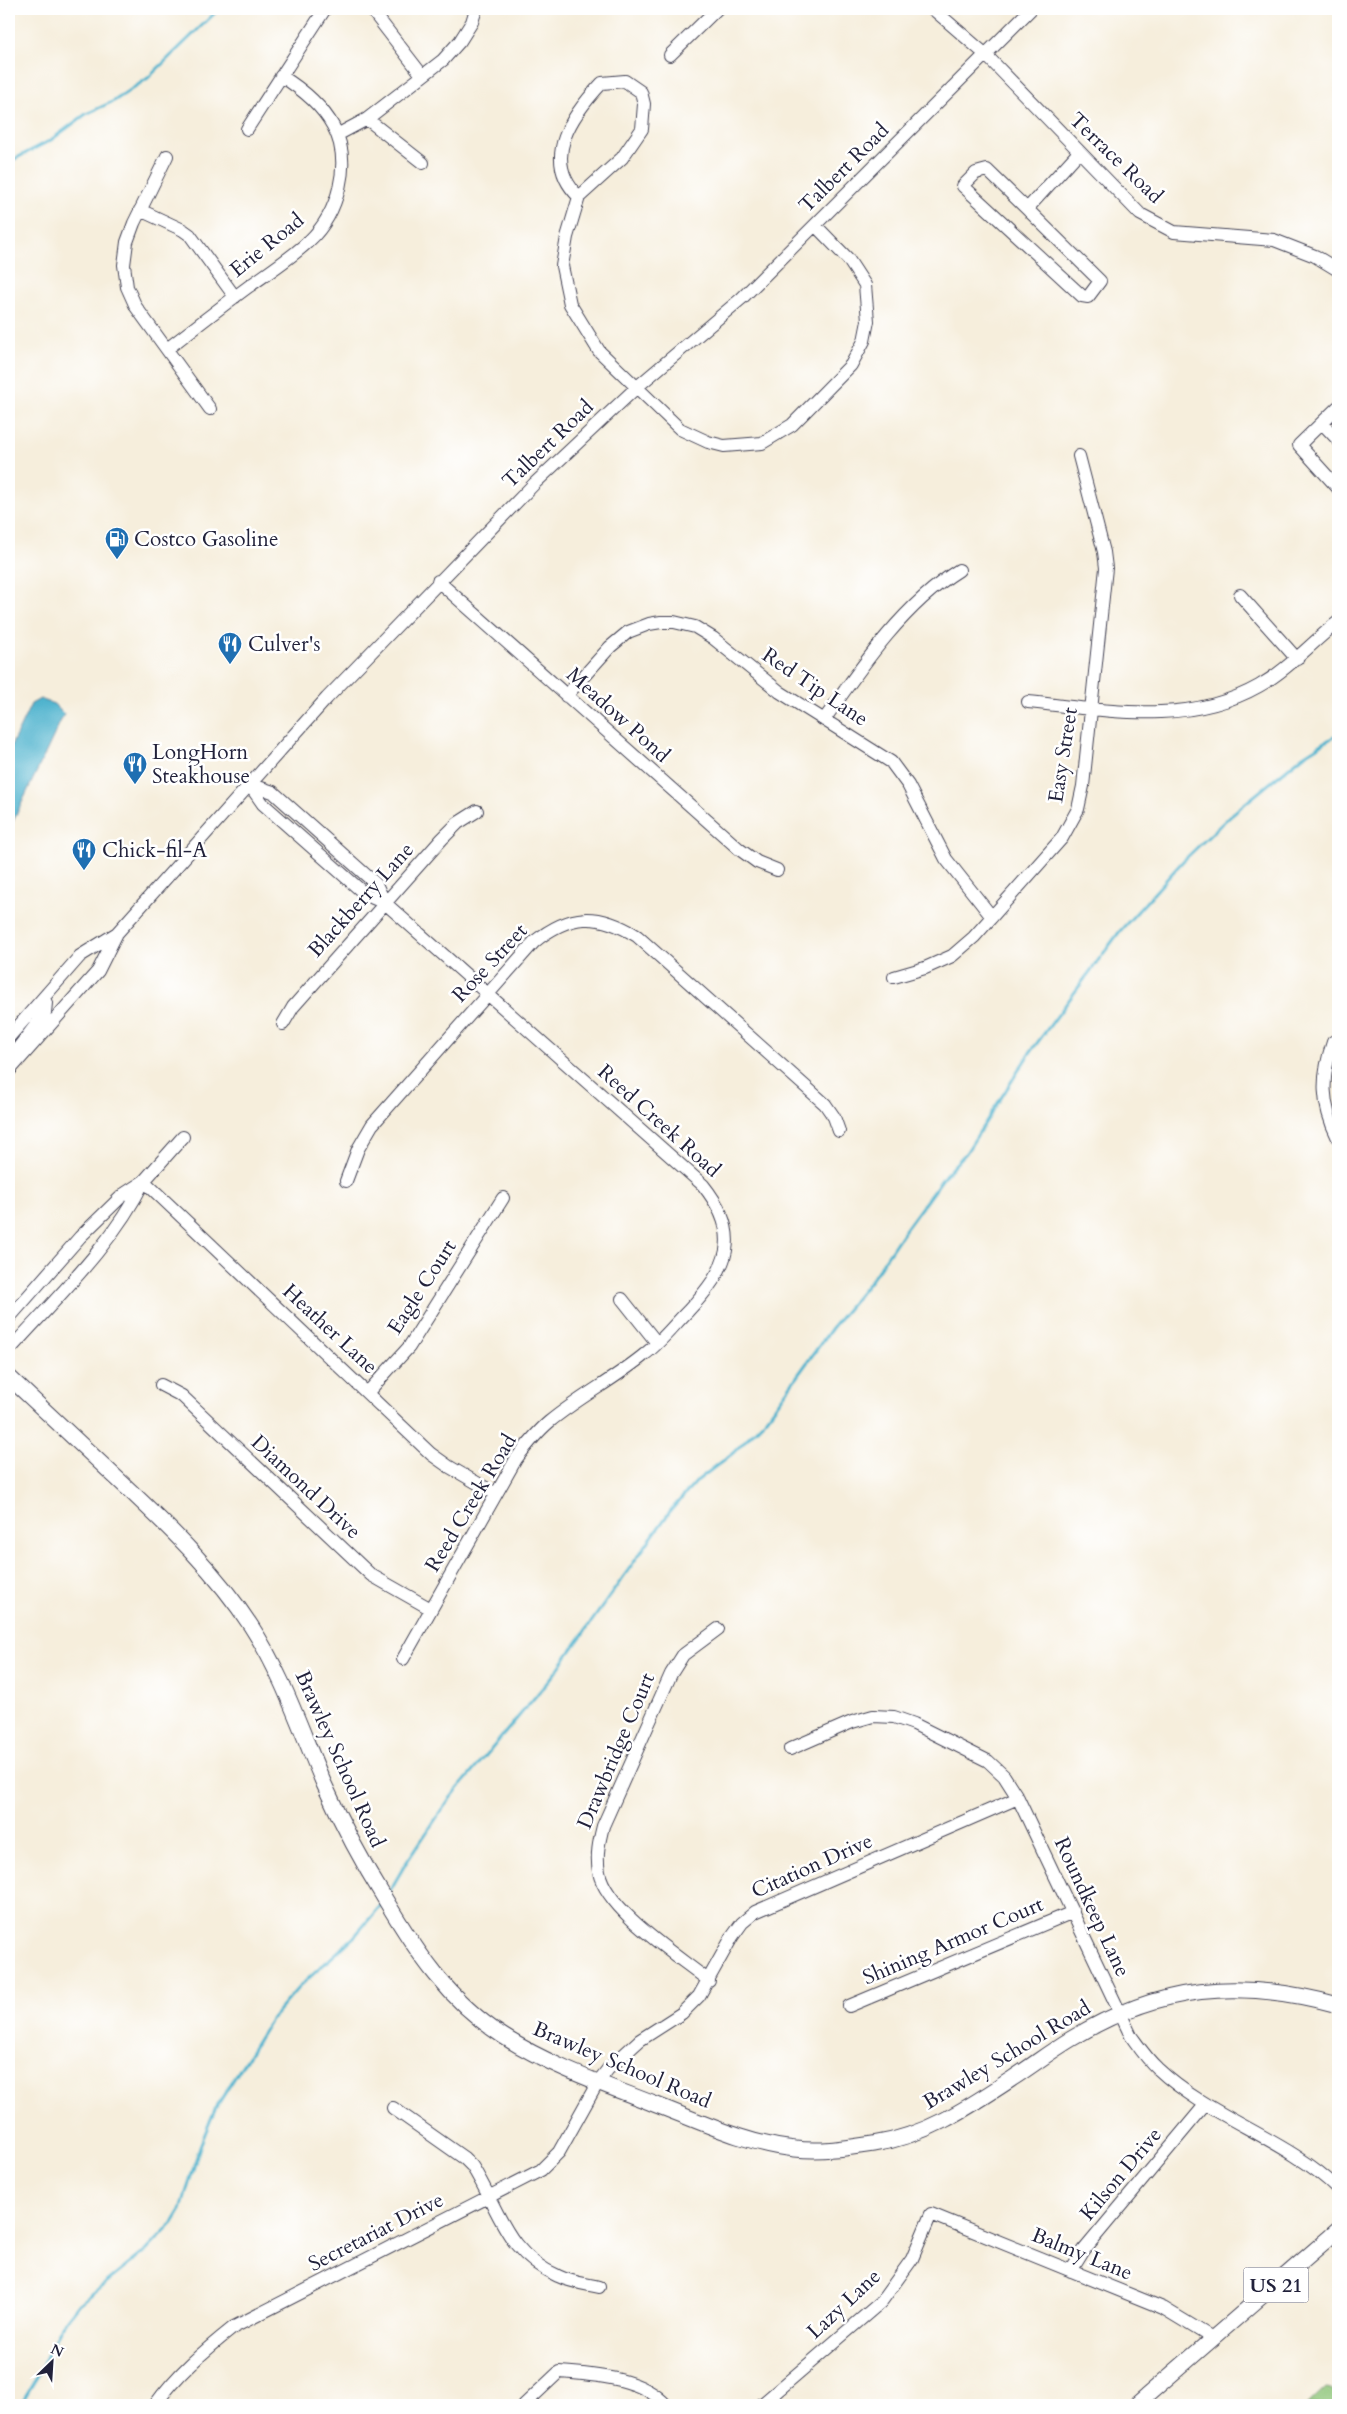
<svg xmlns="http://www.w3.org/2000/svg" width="1347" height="2414" viewBox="0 0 1347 2414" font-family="Cardo,serif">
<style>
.green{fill:#8dc477;stroke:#587359}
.water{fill:#4fb3ce;stroke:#386a84}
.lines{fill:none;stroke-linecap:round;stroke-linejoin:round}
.stream{stroke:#4fb3ce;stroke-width:3}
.minor-casing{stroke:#424153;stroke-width:14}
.major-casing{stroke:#424153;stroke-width:17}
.minor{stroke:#fff;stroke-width:12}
.major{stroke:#fff;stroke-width:15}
.labels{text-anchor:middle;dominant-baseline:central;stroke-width:5;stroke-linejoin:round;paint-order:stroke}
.shield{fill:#fff;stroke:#646476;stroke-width:1}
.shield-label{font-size:20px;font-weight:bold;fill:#22223b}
.street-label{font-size:21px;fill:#22223b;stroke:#fff}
.poi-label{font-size:21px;fill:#22223b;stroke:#fff;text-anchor:start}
</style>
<rect width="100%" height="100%" fill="#fff"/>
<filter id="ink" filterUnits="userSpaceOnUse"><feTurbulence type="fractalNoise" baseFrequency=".02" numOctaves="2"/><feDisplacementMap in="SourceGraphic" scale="10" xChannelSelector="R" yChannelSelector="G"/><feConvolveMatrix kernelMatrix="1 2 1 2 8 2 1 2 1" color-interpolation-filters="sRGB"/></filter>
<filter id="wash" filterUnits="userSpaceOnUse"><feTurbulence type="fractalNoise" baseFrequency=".0096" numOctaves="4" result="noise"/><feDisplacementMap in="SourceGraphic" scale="20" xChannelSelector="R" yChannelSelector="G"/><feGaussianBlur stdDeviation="1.12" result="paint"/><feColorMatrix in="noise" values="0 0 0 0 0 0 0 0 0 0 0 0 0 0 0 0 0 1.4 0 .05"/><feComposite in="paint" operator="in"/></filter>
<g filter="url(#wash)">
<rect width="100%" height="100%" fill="#f6eedc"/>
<path class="green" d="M 1326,2387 L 1338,2389 L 1338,2405 L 1307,2405 Z"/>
<path class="water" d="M 40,699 L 54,704 L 64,714 L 9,830 L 9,750 L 31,704 Z"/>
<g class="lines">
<path class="stream" d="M 9,162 L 51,140 L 86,114 L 114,101 L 148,78 L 219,9
M 388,1894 L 406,1863 L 448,1801 L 555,1673 L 671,1510 L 698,1480 L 733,1453 L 767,1418 L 832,1328 L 872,1279 L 902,1234 L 946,1174 L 966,1153 L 1029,1054 L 1120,931 L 1183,861 L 1231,815 L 1303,756 L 1338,734
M 20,2405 L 37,2377 L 60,2328 L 77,2306 L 147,2250 L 173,2223 L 181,2210 L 200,2146 L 215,2109 L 272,2018 L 298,1988 L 354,1937 L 382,1904"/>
</g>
</g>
<g filter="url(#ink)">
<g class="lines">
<defs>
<path id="minor" d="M 371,9 L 422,75
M 933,9 L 985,54 L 1140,214 L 1174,232 L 1274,240 L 1315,256 L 1338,270
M 670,55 L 717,9
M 367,119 L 423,163
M 247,129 L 325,9
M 337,135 L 367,119 L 443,60 L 460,41 L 472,22 L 476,9
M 167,156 L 134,223 L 127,242 L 124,265 L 127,287 L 136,307 L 210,409
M 579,197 C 540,159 572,115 602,83 L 625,81 L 641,92 L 644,104 L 642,129 L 622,158 L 579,197 L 567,237 L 562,266 L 570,304 L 599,351 L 680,429 L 708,442 L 724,446 L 762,443 L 792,425 L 851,365 L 864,341 L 868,321 L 865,285 L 848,259 L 815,225
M 1027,209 L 1100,281 L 1088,297 L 1082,296 L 963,186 L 976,173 L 987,170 L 1027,209 L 1079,152
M 140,210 L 183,230 L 190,235 L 235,297
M 167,349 C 194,328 221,307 248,287 C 269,272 291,258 309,241 C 338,214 353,162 333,126 C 321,104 302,89 281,76
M 1338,407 L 1299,445 L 1338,488
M 1322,423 L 1338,440
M 438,581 L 739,849 L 757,862 L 777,870
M 1240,595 L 1297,659
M 566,696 L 610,647 L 628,632 L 649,624 L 661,622 L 674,622 L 695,627 L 713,638 L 780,692 L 891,762 L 908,785 L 946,859 L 992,917
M 1028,702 C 1105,710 1187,727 1259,686 C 1289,669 1311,643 1338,622
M 824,720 C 861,667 903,605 959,570
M 249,784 L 263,804 L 366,895 L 385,903 L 703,1185 C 744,1236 728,1268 688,1311 C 674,1325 661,1342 645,1354 C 615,1379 579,1397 549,1422 C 536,1433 526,1446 516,1459 L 403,1659
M 249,784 L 273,792 L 376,884 L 385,903
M 894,977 L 925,968 L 952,956 L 974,937 L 1062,838 L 1078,809 L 1083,786 L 1106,568 L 1104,552 L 1079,456
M 283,1024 L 293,1007 L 442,839 L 458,823 L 477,811
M 9,1037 L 80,956 L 117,933
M 1338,1039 L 1333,1042 C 1321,1077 1321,1104 1338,1138
M 9,1060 L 45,1013 L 46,1003 L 44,998
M 9,1071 L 98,971 L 117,933 L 327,698 L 535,483 L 637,387 L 742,298 L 1031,9
M 144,1181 L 431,1454 L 448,1466 L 496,1494
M 346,1181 L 358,1149 L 372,1125 L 534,942 C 570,913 598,912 637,936 L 825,1104 L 834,1117 L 839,1131
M 622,1299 L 657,1343
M 9,1318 L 80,1237 L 124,1194 L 144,1181 L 183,1137
M 9,1348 L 13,1346 C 59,1295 113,1244 144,1181
M 161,1385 L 182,1396 L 371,1575 L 431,1609
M 368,1392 L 409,1347 L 503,1198
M 790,1749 L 852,1722 L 873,1716 L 894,1717 L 914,1724 L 988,1761 L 1004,1776 L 1018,1798 L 1131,2036 C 1139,2047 1147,2059 1157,2068 C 1211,2119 1286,2138 1338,2189
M 709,1981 C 678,1956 606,1910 599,1872 C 596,1855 599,1842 603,1826 L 671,1674 L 683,1655 L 718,1629
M 849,2006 L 1073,1912
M 393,2108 L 464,2158 L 472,2166 C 500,2210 505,2253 558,2276 C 570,2282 585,2284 599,2287
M 1071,2271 L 1084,2250 L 1205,2105
M 155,2405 C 177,2374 204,2351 234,2327 L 541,2170 L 559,2152 L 598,2082 L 608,2069 L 640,2040 L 682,2013 L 699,1996 L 732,1937 L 742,1923 L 755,1912 L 1018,1798
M 524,2405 L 559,2372 C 594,2375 641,2377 666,2405
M 761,2405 L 881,2302 L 912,2259 L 931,2214 L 1163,2308 L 1214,2339"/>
<path id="major" d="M 9,1377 C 47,1413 85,1448 123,1484 C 170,1528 216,1572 251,1626 C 283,1675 301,1731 324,1784 C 342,1824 362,1862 385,1899 C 417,1953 449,2001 503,2036 C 550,2066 603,2084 654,2104 C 699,2121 746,2144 795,2149 C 820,2152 847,2148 873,2144 C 926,2136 969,2107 1013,2078 C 1033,2065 1051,2051 1071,2039 C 1159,1985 1240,1978 1338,2005
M 1136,2405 L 1338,2230"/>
</defs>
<use href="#minor" class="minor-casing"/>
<use href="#major" class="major-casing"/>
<use href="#minor" class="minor"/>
<use href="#major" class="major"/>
</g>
</g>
<defs>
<symbol id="fuel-pin" viewBox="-11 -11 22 30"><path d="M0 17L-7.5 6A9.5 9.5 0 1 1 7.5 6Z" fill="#1f6fb2" stroke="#fff"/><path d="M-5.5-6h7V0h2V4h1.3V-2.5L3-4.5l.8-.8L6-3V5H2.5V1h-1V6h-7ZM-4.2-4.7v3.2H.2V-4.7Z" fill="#fff"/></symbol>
<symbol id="restaurant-pin" viewBox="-11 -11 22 30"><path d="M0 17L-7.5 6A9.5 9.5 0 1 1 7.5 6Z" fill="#1f6fb2" stroke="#fff"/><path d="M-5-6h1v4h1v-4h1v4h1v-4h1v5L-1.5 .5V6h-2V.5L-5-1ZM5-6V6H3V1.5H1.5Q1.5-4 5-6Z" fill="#fff"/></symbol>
</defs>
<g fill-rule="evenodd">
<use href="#fuel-pin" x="103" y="525" width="28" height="38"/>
<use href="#restaurant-pin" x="216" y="630" width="28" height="38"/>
<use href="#restaurant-pin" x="121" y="750" width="28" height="38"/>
<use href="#restaurant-pin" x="70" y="836" width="28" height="38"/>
</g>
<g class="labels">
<rect class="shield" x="1243.5" y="2267.5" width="65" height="35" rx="4"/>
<g class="shield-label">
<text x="1276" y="2285">US 21</text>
</g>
<g class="street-label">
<text transform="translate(1116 158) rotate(44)">Terrace Road</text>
<text transform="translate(844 168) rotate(-45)">Talbert Road</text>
<text transform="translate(267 245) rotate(-39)">Erie Road</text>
<text transform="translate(548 444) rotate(-44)">Talbert Road</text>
<text transform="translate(815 687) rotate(34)">Red Tip Lane</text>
<text transform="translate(618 715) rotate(42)">Meadow Pond</text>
<text transform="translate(1063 755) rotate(-81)">Easy Street</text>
<text transform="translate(361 900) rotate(-48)">Blackberry Lane</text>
<text transform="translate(490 963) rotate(-47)">Rose Street</text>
<text transform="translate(659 1121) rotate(42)">Reed Creek Road</text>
<text transform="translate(422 1287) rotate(-57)">Eagle Court</text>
<text transform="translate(330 1329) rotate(43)">Heather Lane</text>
<text transform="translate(306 1487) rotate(43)">Diamond Drive</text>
<text transform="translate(471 1503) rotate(-59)">Reed Creek Road</text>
<text transform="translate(616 1751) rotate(-67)">Drawbridge Court</text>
<text transform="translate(340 1759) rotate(66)">Brawley School Road</text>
<text transform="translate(812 1866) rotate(-24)">Citation Drive</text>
<text transform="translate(1092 1907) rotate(65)">Roundkeep Lane</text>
<text transform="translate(953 1941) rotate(-23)">Shining Armor Court</text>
<text transform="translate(1007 2055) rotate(-31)">Brawley School Road</text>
<text transform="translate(622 2065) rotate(23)">Brawley School Road</text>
<text transform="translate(1121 2174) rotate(-50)">Kilson Drive</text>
<text transform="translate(376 2232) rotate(-27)">Secretariat Drive</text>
<text transform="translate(1082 2254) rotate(22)">Balmy Lane</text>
<text transform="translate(844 2304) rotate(-43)">Lazy Lane</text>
</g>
<g class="poi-label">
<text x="134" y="539">Costco Gasoline</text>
<text x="248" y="644">Culver's</text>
<text x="152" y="752">LongHorn<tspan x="152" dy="24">Steakhouse</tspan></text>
<text x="102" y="850">Chick-fil-A</text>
</g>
</g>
<rect width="1347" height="2414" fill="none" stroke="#fff" stroke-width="30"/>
<g transform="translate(52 2362) rotate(25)" stroke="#ffffff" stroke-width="4" paint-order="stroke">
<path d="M0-4L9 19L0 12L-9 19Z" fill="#22223b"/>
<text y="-8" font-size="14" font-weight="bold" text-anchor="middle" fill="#22223b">N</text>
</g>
</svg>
